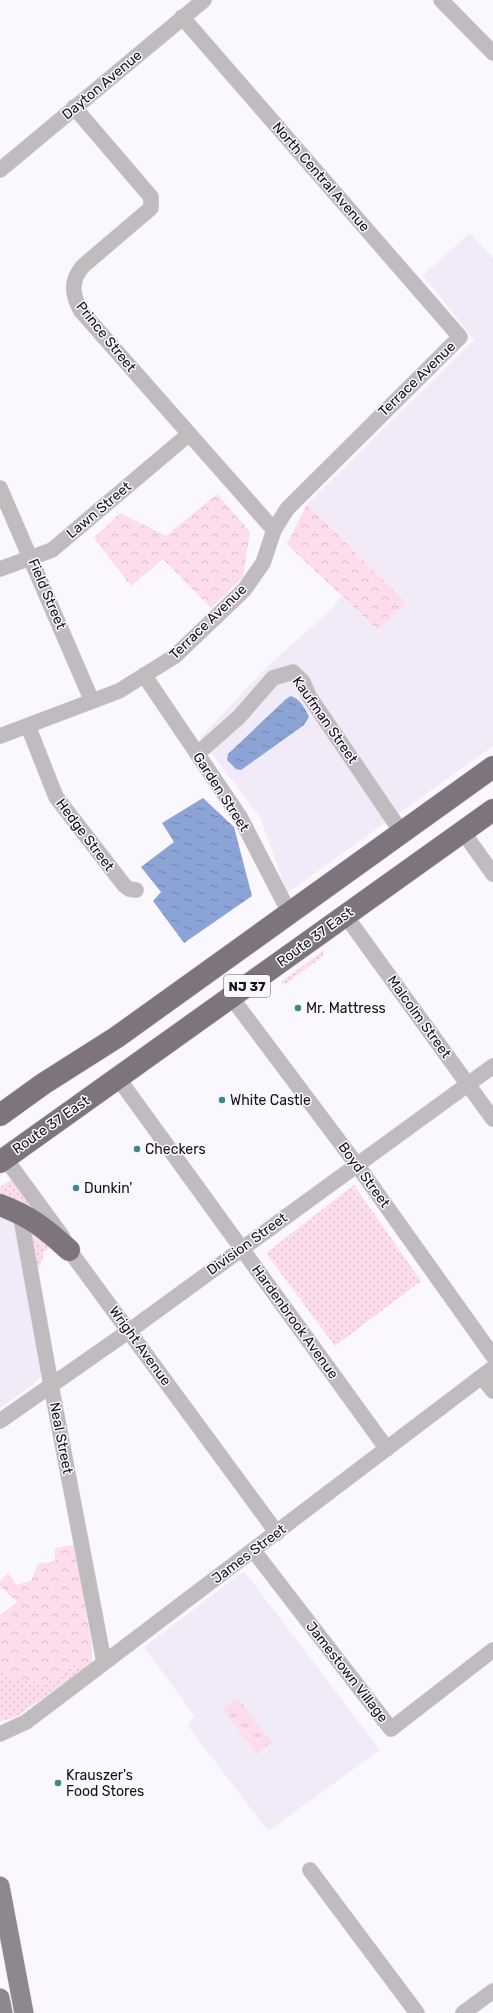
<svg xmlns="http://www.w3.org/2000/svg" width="493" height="2013" viewBox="0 0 493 2013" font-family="Rubik,sans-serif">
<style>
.built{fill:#f1eaf8}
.grass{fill:url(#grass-dots)}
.forest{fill:url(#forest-crowns)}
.park{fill:url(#park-tufts)}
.water{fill:url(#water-ripples)}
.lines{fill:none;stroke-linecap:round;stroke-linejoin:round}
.minor-casing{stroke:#d5d3da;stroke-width:16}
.major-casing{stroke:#d5d3da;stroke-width:20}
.highway-casing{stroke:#d5d3da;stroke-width:23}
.minor{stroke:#bfbbbf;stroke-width:15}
.major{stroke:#8f878f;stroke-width:19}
.highway{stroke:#7e747d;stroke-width:22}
.poi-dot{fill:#3f868d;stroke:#faf7ff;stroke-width:1.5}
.labels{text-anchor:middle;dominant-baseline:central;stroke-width:3;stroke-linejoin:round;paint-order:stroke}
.shield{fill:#faf7ff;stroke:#5a575d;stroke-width:1}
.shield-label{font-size:13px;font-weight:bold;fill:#151318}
.street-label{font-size:14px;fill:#151318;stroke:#faf7ff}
.poi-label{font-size:14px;fill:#151318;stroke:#faf7ff;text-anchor:start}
</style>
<defs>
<pattern id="grass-dots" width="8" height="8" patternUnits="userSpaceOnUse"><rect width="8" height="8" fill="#fddceb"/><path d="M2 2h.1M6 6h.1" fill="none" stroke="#d8bcc9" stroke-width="1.8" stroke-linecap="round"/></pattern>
<pattern id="forest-crowns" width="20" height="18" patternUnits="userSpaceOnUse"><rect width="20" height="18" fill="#fddceb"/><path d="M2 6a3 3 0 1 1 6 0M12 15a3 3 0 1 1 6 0" fill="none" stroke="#d8bcc9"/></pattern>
<pattern id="park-tufts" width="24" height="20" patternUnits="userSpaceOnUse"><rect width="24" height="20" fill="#fddceb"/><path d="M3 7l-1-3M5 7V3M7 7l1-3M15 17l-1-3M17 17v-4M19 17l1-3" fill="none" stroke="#d8bcc9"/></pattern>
<pattern id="water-ripples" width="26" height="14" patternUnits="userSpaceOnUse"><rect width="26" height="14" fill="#8ca3d5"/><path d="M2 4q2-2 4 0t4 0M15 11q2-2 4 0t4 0" fill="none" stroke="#7184ac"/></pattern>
</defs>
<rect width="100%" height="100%" fill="#faf7ff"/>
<path class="built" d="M 470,233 L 493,258 L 493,746 L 287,893 L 261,819 L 200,738 L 269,665 L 332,609 L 341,596 L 378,630 L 406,603 L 307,504 L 474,340 L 423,275 Z
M 0,1211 L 6,1213 L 15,1224 L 43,1366 L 40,1377 L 34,1384 L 0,1408 Z
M 244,1571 L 380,1750 L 268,1831 L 188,1726 L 194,1715 L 144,1647 Z"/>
<path class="grass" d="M 324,950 L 323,956 L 287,983 L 282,984 L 281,982 Z
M 12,1179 L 34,1208 L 32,1210 L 0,1194 L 0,1187 Z
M 354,1185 L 421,1281 L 335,1346 L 266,1253 Z
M 30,1229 L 51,1241 L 47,1250 L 43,1252 L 44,1255 L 38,1270 Z
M 79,1662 L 84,1669 L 19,1715 L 10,1719 L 0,1721 L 0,1669 L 9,1677 L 44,1684 L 57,1678 Z"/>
<path class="forest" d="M 217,494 L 250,532 L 243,577 L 211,608 L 163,559 L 131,586 L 94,538 L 120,513 L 166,536 Z
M 307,504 L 406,603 L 378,630 L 287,544 Z
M 75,1545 L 92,1648 L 92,1662 L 84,1669 L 78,1662 L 57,1678 L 44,1684 L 9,1677 L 0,1669 L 0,1615 L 17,1602 L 0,1586 L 0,1581 L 8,1573 L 16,1585 L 31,1581 L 38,1564 L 55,1561 L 55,1548 Z"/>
<path class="park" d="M 238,1698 L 272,1742 L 257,1754 L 223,1709 Z"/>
<path class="water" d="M 291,696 C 300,699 305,708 309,717 L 304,725 L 241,770 L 236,769 L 227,760 L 228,754 L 286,699 Z
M 203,798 L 234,827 L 252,896 L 184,943 L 153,901 L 161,892 L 141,867 L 174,842 L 162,823 Z"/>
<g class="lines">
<defs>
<path id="minor" d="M 441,0 L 493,53
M 74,107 L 151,197 L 151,208 L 83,266 C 70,281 72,295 81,311 L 274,530
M 0,170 L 204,0
M 0,488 L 92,701
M 0,569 L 52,550 L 189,434
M 144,675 L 240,817 L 290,914
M 28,726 L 56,797 L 124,885 L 129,889 L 136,890
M 0,736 L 119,691 L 175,656 L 244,590 L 263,563 L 274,530 L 287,509 L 460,337 L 182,17
M 197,754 L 239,717 L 273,678 L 293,672 L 303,682 L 309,696 L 402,833
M 463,832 L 493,874
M 345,915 L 493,1119
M 231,997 L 357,1165 L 493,1356
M 118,1078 L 387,1449
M 5,1158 L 62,1236 L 69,1250 L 277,1533
M 20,1213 L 51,1385 L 104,1662
M 482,1377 L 493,1391
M 0,1421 L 129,1331 L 493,1066
M 253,1550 L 391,1729 L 493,1650
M 0,1734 L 26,1722 L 493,1368
M 310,1870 L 417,2013
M 463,2013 L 493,1991"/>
<path id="major" d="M 0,1886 L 24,2013
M 0,1998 L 3,2013"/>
<path id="highway" d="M 0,1115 L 43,1084 L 117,1037 L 493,767
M 0,1162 L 493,810
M 0,1205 C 31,1217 45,1228 69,1250"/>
</defs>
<use href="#minor" class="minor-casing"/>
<use href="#major" class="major-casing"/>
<use href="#highway" class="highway-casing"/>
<use href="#minor" class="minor"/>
<use href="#major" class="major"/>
<use href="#highway" class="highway"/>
</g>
<g class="poi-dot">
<circle cx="298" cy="1008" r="4"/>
<circle cx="222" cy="1100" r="4"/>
<circle cx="137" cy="1149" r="4"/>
<circle cx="76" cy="1188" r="4"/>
<circle cx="58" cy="1783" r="4"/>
</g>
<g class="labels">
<rect class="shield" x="224" y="975" width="46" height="22" rx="3"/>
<g class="shield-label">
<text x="247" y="986">NJ 37</text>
</g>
<g class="street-label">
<text transform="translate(102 85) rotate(-40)">Dayton Avenue</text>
<text transform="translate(321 177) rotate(49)">North Central Avenue</text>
<text transform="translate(106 337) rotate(51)">Prince Street</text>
<text transform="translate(417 379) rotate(-44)">Terrace Avenue</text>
<text transform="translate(99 510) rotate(-40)">Lawn Street</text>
<text transform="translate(47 594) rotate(67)">Field Street</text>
<text transform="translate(208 622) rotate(-44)">Terrace Avenue</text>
<text transform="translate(325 720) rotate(55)">Kaufman Street</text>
<text transform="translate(221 792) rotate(57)">Garden Street</text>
<text transform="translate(85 835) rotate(53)">Hedge Street</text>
<text transform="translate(315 937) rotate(-36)">Route 37 East</text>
<text transform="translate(419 1017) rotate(54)">Malcolm Street</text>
<text transform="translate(51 1125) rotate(-35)">Route 37 East</text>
<text transform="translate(364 1175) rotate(54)">Boyd Street</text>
<text transform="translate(247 1244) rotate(-36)">Division Street</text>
<text transform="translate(295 1322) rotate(54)">Hardenbrook Avenue</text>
<text transform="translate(140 1346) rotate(54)">Wright Avenue</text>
<text transform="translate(61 1438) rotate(79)">Neal Street</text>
<text transform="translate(249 1554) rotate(-37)">James Street</text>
<text transform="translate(347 1672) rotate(52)">Jamestown Village</text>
</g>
<g class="poi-label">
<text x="306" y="1008">Mr. Mattress</text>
<text x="230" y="1100">White Castle</text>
<text x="145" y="1149">Checkers</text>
<text x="84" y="1188">Dunkin'</text>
<text x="66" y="1775">Krauszer's<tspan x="66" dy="16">Food Stores</tspan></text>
</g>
</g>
</svg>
